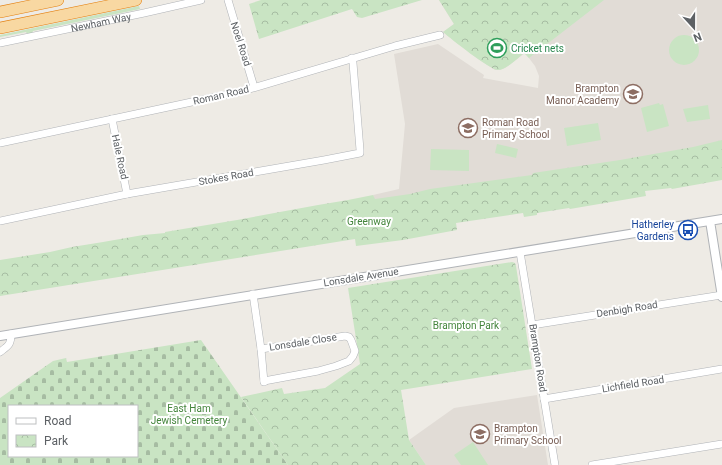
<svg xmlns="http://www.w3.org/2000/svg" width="722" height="465" viewBox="0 0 722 465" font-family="Roboto,sans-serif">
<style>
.education{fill:#e1dcd6}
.green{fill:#c9e4c3}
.cemetery{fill:url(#cemetery-stones);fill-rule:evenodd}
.park{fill:url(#park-crowns)}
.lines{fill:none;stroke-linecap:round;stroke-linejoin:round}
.minor-casing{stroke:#b0b3b7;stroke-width:8}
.tertiary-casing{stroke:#b0b3b7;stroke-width:10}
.trunk-casing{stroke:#e48010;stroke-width:12}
.minor{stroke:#fff;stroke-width:7}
.tertiary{stroke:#fff;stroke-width:8}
.trunk{stroke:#f8d8a2;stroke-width:11}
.labels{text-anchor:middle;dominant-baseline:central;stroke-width:4;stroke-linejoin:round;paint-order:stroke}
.street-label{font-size:10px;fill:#5d6165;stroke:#fff}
.leisure-label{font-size:10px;fill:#27864d;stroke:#fff;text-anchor:start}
.education-label{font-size:10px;fill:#785e54;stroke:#fff;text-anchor:start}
.park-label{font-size:10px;fill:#44853c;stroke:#fff}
.transit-label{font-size:10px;fill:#164399;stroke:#fff;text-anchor:end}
</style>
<defs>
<pattern id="cemetery-stones" width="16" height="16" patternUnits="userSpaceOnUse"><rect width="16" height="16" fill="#c9e4c3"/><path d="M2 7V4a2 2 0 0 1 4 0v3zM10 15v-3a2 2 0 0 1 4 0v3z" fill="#a6bca2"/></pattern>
<pattern id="park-crowns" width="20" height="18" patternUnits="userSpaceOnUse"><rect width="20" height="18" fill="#c9e4c3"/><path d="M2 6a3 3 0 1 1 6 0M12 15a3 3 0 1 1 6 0" fill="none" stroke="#a6bca2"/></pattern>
</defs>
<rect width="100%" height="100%" fill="#eeebe5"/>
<path class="education" d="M 439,0 L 722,0 L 722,158 L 376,213 L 373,195 L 399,189 L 405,124 L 394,54 L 438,44 L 484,75 L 483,78 L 538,88 L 539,76 L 535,66 L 525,53 L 505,68 L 499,70 L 495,70 L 478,59 L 443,32 L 454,24 Z
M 537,395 L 548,465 L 426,465 L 409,440 L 454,408 Z"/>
<path class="green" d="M 139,6 L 140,9 L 33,31 L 32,34 L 28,35 L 26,32 L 0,37 L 0,35 Z
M669 50a15 15 0 1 1 30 0a15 15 0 1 1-30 0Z
M 659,103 L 660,105 L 663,104 L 669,126 L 647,132 L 641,108 Z
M 708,105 L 710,119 L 687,122 L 683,109 Z
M 598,123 L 601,140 L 567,146 L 564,128 Z
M 497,144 L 518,149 L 516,158 L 495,153 Z
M 431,149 L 469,150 L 469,171 L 430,170 Z
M 473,442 L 488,465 L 461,465 L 454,455 Z"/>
<path class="cemetery" d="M 201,340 L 288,465 L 0,465 L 0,398 L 53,361 L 66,358 L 67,362 ZM 9,406 L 137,406 L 137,456 L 9,456 Z"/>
<path class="park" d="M 261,0 L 422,0 L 362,18 L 357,17 L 352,9 L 259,39 L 249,4 Z
M 439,0 L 604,0 L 529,58 L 524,53 C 518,58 506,70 498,70 C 490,70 451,39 443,32 L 454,24 Z
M 722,140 L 722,180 L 672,189 L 671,188 L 645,191 L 646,196 L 570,209 L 569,208 L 537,213 L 537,215 L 524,217 L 523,213 L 456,223 L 457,230 L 403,240 L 356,246 L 355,239 L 0,296 L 0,260 L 50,252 L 72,247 L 103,242 L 143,235 C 151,234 158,234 165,233 L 165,232 L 237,220 L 318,205 L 348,200 L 373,195 L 375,199 L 410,194 L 430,189 L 532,175 L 533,173 L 620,160 L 693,147 Z
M 512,262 L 515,263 L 516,266 L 532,369 L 401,390 L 409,440 L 426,465 L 288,465 L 241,397 L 282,388 L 284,394 L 325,388 L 360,364 L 348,288 Z"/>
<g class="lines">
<defs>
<g id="minor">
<path d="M 228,0 L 254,87"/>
<path id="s1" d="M 0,43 L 144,13 L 201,0"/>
<path d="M 112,119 L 127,194"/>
<path d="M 0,143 L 243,91 L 395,46 L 440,35"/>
<path d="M 0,221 L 127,194 L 324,160 L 360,153 L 360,150 L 353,63 L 352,58"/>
<path d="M 520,252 L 555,465"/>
<path d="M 253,294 L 261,349 L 264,382"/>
<path d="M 532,325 L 722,295"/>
<path d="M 261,349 L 345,336 L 349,337 L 351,340 L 355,351 L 353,356 L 349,361 L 336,366 L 318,371 L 264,381"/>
<path d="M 0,352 C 8,346 11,345 11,334"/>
<path d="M 544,399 L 722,369"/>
<path d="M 592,465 L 722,444"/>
</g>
<path id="tertiary" d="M 710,221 L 722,297
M 0,336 L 722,219"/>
<path id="trunk" d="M 0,12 L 58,0
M 0,28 L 136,0"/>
</defs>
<use href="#minor" class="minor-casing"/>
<use href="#tertiary" class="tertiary-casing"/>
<use href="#trunk" class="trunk-casing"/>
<use href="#minor" class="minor"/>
<use href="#tertiary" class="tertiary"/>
<use href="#trunk" class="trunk"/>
</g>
<defs>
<symbol id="stadium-ring" viewBox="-11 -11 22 22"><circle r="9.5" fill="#fff" stroke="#2e9e5b" stroke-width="1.5"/><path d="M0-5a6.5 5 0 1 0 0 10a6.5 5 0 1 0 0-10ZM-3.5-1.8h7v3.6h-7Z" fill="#2e9e5b"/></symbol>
<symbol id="school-ring" viewBox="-11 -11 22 22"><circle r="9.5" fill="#fff" stroke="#8d6e63" stroke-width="1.5"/><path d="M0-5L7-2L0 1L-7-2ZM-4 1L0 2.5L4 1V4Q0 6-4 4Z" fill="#8d6e63"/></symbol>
<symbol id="bus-ring" viewBox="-11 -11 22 22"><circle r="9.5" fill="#fff" stroke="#1a4fb4" stroke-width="1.5"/><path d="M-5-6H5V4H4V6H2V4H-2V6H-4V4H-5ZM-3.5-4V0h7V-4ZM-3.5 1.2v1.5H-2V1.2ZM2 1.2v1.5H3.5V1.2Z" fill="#1a4fb4"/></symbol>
</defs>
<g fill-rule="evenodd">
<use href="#stadium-ring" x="486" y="37" width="22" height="22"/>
<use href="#school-ring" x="622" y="83" width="22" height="22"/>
<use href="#school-ring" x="457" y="117" width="22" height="22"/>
<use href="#bus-ring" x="677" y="219" width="22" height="22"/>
<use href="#school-ring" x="469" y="423" width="22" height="22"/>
</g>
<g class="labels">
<g class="street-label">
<text stroke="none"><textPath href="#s1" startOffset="103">Newham Way</textPath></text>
<text transform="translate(241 44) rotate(72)">Noel Road</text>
<text transform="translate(221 95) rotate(-13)">Roman Road</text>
<text transform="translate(120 157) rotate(78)">Hale Road</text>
<text transform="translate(226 177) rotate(-10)">Stokes Road</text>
<text transform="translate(361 277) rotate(-9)">Lonsdale Avenue</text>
<text transform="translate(627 309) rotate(-9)">Denbigh Road</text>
<text transform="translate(303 342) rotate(-9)">Lonsdale Close</text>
<text transform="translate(538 358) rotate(81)">Brampton Road</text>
<text transform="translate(633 384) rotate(-9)">Lichfield Road</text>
</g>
<g class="leisure-label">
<text x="511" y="48">Cricket nets</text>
</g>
<g class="education-label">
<text x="619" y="88" text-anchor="end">Brampton<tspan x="619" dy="12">Manor Academy</tspan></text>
<text x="482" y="122">Roman Road<tspan x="482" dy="12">Primary School</tspan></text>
<text x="494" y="428">Brampton<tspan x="494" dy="12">Primary School</tspan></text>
</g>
<g class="park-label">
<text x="369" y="221">Greenway</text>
<text x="466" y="325">Brampton Park</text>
<text x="189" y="408">East Ham<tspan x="189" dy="12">Jewish Cemetery</tspan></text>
</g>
<g class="transit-label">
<text x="674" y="224">Hatherley<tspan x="674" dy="12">Gardens</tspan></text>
</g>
</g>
<rect x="8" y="405" width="130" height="52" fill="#ffffff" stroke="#bec0c1"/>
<rect x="16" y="418" width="20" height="6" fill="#ffffff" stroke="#bec0c1"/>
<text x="44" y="425" font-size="12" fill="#5d6165">Road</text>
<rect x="16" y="435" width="20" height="12" fill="url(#park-crowns)" stroke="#bec0c1"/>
<text x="44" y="445" font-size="12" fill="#5d6165">Park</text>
<g transform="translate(694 28) rotate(159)" stroke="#ffffff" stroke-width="3" paint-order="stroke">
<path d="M0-3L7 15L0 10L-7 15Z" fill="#5d6165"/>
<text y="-6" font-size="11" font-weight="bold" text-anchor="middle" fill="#5d6165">N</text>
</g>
</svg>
